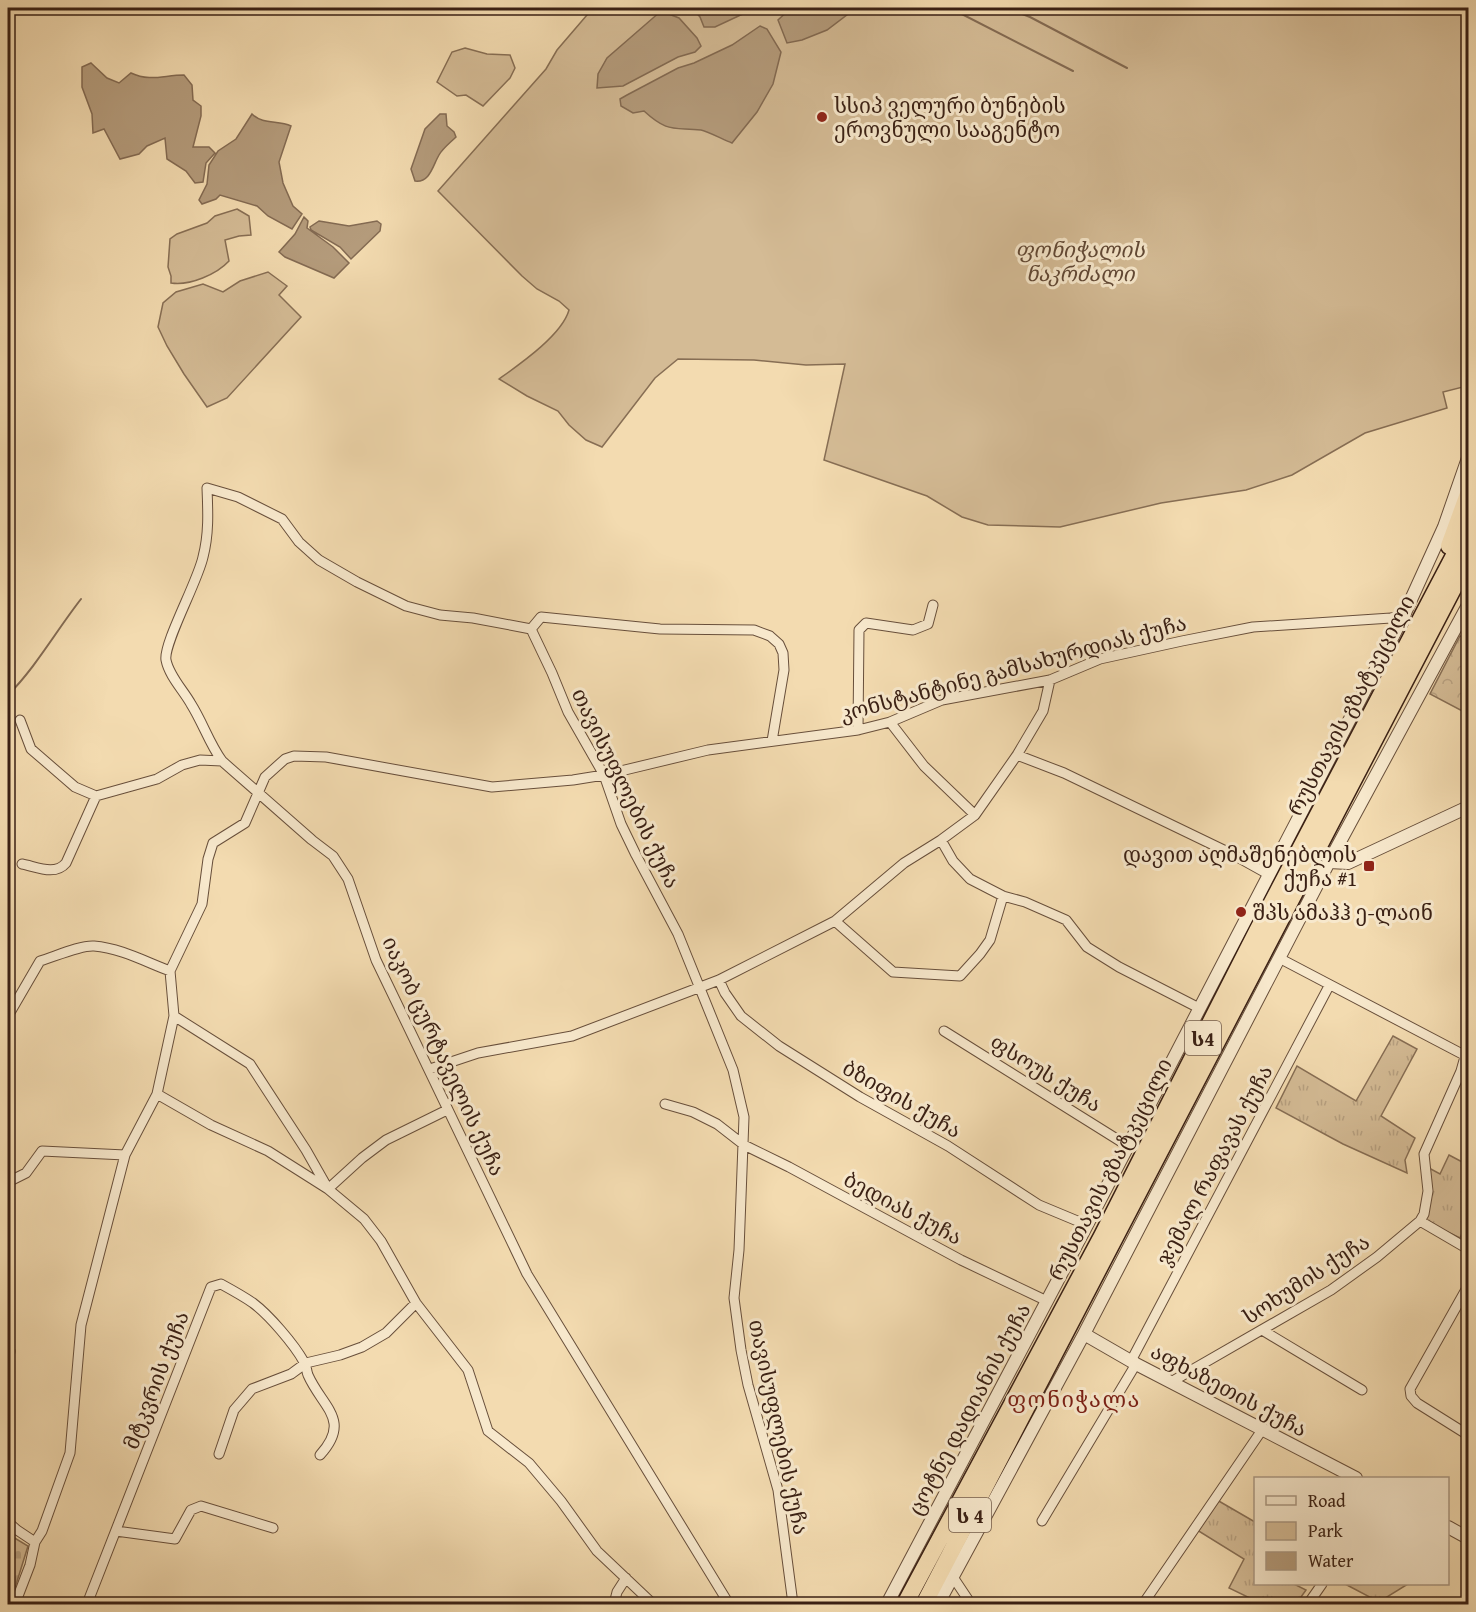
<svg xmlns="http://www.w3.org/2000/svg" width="1476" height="1612" viewBox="0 0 1476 1612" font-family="'Gentium Book Plus','Noto Serif Georgian',serif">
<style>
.grass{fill:url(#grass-tufts);stroke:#876e54;stroke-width:1.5}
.forest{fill:url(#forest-crowns);stroke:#876e54;stroke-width:1.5}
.cemetery{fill:url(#cemetery-stones);stroke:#876e54;stroke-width:1.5}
.green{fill:#d4bb95;stroke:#876e54;stroke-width:1.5}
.water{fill:#b49b7b;stroke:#836a52;stroke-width:1.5}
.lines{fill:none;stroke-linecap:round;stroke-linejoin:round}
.stream{stroke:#836a52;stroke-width:2}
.minor-casing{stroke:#684f3b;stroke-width:11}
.tertiary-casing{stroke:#684f3b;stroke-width:14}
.motorway-casing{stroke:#3a2014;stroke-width:19}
.minor{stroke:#f7e8cc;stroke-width:9}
.tertiary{stroke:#f7e8cc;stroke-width:12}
.motorway{stroke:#f3dbb0;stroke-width:16}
.poi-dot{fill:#8f2418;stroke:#f7e8cc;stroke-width:2}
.labels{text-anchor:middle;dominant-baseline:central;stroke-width:6;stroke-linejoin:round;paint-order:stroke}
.shield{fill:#f7e8cc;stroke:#735c4b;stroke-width:1.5}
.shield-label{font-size:20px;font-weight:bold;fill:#3a2014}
.poi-label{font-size:21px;fill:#3a2014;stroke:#f7e8cc;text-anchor:start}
.park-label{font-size:21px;font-style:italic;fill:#604734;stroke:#f7e8cc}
.street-label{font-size:21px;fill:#3a2014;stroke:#f7e8cc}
.neighbourhood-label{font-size:22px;letter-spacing:1.5px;fill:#7a1f14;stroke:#f7e8cc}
</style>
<defs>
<pattern id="grass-tufts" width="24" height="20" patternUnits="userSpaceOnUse" patternTransform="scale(1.5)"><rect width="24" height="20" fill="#d4bb95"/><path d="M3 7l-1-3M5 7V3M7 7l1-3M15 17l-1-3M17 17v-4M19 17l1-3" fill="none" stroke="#b7a080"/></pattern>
<pattern id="forest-crowns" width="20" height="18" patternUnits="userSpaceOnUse" patternTransform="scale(1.5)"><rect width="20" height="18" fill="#d4bb95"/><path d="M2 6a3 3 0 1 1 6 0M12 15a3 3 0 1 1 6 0" fill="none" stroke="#b7a080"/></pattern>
<pattern id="cemetery-stones" width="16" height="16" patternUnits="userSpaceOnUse" patternTransform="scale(1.5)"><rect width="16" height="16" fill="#d4bb95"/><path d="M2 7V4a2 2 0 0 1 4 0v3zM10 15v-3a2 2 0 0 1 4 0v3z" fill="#b7a080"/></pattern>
</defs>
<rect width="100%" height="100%" fill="#f3dbb0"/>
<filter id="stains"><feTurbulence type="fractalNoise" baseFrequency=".00333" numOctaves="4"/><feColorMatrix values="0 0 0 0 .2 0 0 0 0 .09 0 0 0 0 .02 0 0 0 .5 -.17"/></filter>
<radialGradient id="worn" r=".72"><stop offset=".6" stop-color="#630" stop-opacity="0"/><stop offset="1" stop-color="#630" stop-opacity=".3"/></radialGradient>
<path class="grass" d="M 1393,1036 L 1417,1049 L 1381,1116 L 1415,1138 L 1405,1160 L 1407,1173 L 1343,1144 L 1276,1108 L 1297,1066 L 1356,1101 Z
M 1449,1155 L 1468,1165 L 1468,1220 L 1460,1238 L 1427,1222 L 1425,1216 L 1429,1168 L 1440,1174 Z
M 1217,1500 L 1255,1522 L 1256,1584 L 1294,1584 L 1306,1590 L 1296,1604 L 1262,1604 L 1229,1588 L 1244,1559 L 1197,1530 Z
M 1345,1584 L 1408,1584 L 1379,1602 Z"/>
<path class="forest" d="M 1460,636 L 1468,639 L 1468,714 L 1430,694 Z"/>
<path class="cemetery" d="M 8,1534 L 28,1546 L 10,1604 L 8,1604 Z"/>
<path class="green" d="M 593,8 L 1468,8 L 1468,381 L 1467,386 L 1443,392 L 1447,408 L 1365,433 L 1292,475 L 1246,490 L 1161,503 L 1060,527 L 988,525 L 962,517 L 927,496 L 824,460 L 845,364 L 806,365 L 754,360 L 678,359 L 655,378 L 602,447 L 586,440 L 569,425 L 558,411 L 527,396 L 499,379 C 520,364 562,335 569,310 L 559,301 L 537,289 L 522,276 L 438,191 L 546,69 L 557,50 Z
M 465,48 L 487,54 L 510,55 L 515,68 L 510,78 L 483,106 L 466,95 L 457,96 L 437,82 L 452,52 Z
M 237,209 L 249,216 L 251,235 L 239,236 L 225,240 L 229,261 C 217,274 190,286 171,283 L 171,276 L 168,267 L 170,239 L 177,234 L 207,223 L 215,216 Z
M 268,272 L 287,286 L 279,295 L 301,317 L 227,398 L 207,407 L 184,374 L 167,346 L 158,327 L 163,303 L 176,292 L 203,284 L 223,292 L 240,281 Z"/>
<path class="water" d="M 692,8 L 745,8 L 745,13 L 715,27 L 704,27 L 700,17 Z
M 791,8 L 856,8 L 827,30 L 802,40 L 787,43 L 778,20 Z
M 661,11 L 679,18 L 697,38 L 701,46 L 695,52 L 678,57 L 623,86 L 597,88 L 598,74 L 607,58 Z
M 760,26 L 767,29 L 781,52 L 773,84 L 757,112 L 732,143 C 724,140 707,131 701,130 C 673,127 668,133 644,111 L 633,113 L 621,106 L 620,99 L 627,95 L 678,68 L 694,63 L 732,45 Z
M 91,63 L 107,78 L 119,83 L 131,73 C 150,82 164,75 184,75 L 192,85 L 193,100 L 201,106 L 201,116 L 193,147 L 209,147 L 215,153 L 206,163 L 203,182 L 195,183 L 186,171 L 167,159 L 165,138 L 147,146 L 139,154 L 120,159 L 104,129 L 93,133 L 92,114 L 82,87 L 82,67 Z
M 252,114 C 263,125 278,120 291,126 L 279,162 L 283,183 L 293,206 L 302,214 L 292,229 L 268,216 L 257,206 L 220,195 L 216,199 L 202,204 L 199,200 L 207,184 L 209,165 L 218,151 L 236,139 Z
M 440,114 L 446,114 L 447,126 L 454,132 L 456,137 C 451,142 443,148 439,155 C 433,165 430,183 415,181 L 411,169 L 425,129 Z
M 304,217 L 308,221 L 307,228 L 333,247 L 349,263 L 334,278 L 285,257 L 279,252 L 295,234 Z
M 319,221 L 349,226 L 377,221 L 381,224 L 380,231 L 351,259 L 340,247 L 311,230 L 310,227 Z"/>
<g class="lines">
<path class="stream" d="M 950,8 L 1073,71
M 998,8 L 1007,9
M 1006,8 L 1030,17 L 1127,68
M 8,695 C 36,667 56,631 81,599"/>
<defs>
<path id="minor" d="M 531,629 L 473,618 L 440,615 L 406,606 L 357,582 L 319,560 L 299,542 L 282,519 L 238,497 L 207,488 C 208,512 209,534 203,557 C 198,581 163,644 166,660 C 169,676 184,691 191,704 C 203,723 209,743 222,761 L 312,840 L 333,856 L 348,879 L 376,960 L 527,1274 L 729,1604
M 531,629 L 552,673 L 568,712 L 604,775 L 621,824 L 636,855 L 678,934 L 733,1070 L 744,1117 L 739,1250 L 734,1298 L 741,1350 L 748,1385 L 778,1490 L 793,1604
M 531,629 L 541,617 L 660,629 L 754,630 L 770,636 L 779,644 L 783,653 L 784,670 L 772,741
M 20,720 L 31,749 L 75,787 L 96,796 L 157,779 L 182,765 L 200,760 L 222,761
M 890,722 L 924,766 L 975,815
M 858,730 L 859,630 L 866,623 L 913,630 L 928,624 L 933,605
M 1017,755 L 1064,773 L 1232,854 L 1268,874
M 941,840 L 953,861 L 970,879 L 1003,896 L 1025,902 L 1066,920 L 1087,947 L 1119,967 L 1199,1008
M 22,864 C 37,867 55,876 66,863 L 96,796
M 835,921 L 893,972 L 960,976 L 980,954 L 990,940 L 1003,896
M 1279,958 L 1464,1055
M 719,980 L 725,993 L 741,1016 L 779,1046 L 860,1097 L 948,1146 L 1039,1205 L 1087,1225
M 8,1016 L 40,961 C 54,957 80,945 94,946 C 120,948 146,962 170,971
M 174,1016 L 250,1064 L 306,1150 L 327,1187
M 944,1031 L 1128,1146
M 430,1069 L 478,1053 L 572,1036 L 719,980 L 835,921 L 904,863 L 941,840 L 975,815 L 1017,755 L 1043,711 L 1050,680
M 157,1094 L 211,1125 L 268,1151 L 328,1189 L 364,1219 L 381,1241 L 416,1303 L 468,1370 L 488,1431 L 529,1463 L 561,1501 L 597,1551 L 653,1604
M 665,1104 L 693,1112 L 717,1124 L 744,1145 L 789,1167 L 961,1260 L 1047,1301
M 8,1182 L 26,1173 L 42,1151 L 125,1155
M 328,1189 L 362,1158 L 386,1140 L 447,1110
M 1420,1221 L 1468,1249
M 1468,1286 L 1410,1389 L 1411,1396 L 1417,1403 L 1468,1435
M 1262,1330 L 1362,1390
M 1131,1361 L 1329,986
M 8,1363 L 10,1351
M 1171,1382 L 1331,1290 L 1377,1257 L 1420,1221 L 1424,1214 L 1428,1191 L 1424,1154 L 1461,1071 L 1468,1046
M 219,1454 L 234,1410 L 252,1389 L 291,1374 L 306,1363 L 340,1355 L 362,1347 L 386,1333 L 416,1303
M 1042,1521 L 1136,1364
M 8,1522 L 17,1530 L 35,1542 L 30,1565 L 15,1604
M 116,1531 L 175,1539 L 191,1510 L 201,1506 L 273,1528
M 35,1542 L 42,1531 L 70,1453 L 81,1325 L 125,1155 L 157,1094 L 174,1016 L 170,971 L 202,904 L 208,859 L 213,843 L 245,823 L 265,777 L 285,759 L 294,756 L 326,757 L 492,787 L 573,780 L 604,775 L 708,750 L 858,730 L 890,722 L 942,700 L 1050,680 L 1100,659 L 1182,641 L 1253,627 L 1391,618 L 1404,615
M 953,1577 L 971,1604
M 87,1604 L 211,1287 L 221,1284 C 232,1290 243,1296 253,1303 C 269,1315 294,1344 304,1362 C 307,1366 306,1370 308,1375 C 322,1407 352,1420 320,1455
M 614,1604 L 617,1592 L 626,1578
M 1143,1604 L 1262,1430
M 1308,1604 L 1322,1584"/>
<path id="tertiary" d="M 1329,862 L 1348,863 L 1468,807
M 1084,1334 L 1136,1364 L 1356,1478
M 1448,1527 L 1468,1538
M 887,1604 L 1087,1225 L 1404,615 L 1444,527 L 1468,458
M 938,1604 L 1084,1334 L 1329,862 L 1468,605"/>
<path id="motorway" d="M 1449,546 L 1468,494
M 905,1604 L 1102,1236 L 1257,931 L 1468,529
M 924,1604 L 1468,560"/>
</defs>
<use href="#minor" class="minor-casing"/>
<use href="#tertiary" class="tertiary-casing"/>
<use href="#motorway" class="motorway-casing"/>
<use href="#minor" class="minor"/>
<use href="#tertiary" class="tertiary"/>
<use href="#motorway" class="motorway"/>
</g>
<g class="poi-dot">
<circle cx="822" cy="117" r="6"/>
<rect x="1363" y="860" width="12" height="12" rx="3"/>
<circle cx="1241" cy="912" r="6"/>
</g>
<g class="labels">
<g class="shield">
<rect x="1185" y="1021" width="36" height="34" rx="4.5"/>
<rect x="949" y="1498" width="42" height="34" rx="4.5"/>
</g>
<g class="shield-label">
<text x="1203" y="1038">ს4</text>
<text x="970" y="1515">ს 4</text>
</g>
<g class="poi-label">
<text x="834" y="105">სსიპ ველური ბუნების<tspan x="834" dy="24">ეროვნული სააგენტო</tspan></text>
<text x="1357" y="854" text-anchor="end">დავით აღმაშენებლის<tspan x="1357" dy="24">ქუჩა #1</tspan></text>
<text x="1253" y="912">შპს ამაჰჰ ე-ლაინ</text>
</g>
<g class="park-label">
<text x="1080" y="249">ფონიჭალის<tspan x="1080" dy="24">ნაკრძალი</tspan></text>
</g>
<g class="street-label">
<text transform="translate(1013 668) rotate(-15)">კონსტანტინე გამსახურდიას ქუჩა</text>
<text transform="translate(1351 705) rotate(-62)">რუსთავის გზატკეცილი</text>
<text transform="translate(626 788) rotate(64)">თავისუფლების ქუჩა</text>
<text transform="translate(444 1056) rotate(65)">იაკობ ცურტაველის ქუჩა</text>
<text transform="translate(1046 1073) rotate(32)">ფსოუს ქუჩა</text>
<text transform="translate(902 1099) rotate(30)">ბზიფის ქუჩა</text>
<text transform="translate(1214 1165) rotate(-62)">ჯემალ რაფავას ქუჩა</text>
<text transform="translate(1110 1169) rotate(-63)">რუსთავის გზატკეცილი</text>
<text transform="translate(903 1208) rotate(28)">ბედიას ქუჩა</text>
<text transform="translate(1306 1279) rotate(-33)">სოხუმის ქუჩა</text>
<text transform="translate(156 1380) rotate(-69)">მტკვრის ქუჩა</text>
<text transform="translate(1229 1390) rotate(28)">აფხაზეთის ქუჩა</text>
<text transform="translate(969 1409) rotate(-62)">ცოტნე დადიანის ქუჩა</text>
<text transform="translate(779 1427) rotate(78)">თავისუფლების ქუჩა</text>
</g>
<g class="neighbourhood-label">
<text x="1074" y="1399">ფონიჭალა</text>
</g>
</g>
<rect width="1476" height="1612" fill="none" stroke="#f3dbb0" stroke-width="30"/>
<rect x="9" y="9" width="1458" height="1594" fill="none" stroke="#3a2014" stroke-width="3"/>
<rect x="15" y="15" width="1446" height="1582" fill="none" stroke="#3a2014" stroke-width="1.5"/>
<rect x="1254" y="1477" width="195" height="108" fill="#f7e8cc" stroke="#ab9882" stroke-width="1.5"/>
<rect x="1266" y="1496" width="30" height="9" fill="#f7e8cc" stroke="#ab9882" stroke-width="1.5"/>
<text x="1308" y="1507" font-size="18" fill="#3a2014">Road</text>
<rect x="1266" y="1522" width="30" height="18" fill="#d4bb95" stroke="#ab9882" stroke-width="1.5"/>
<text x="1308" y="1537" font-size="18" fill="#3a2014">Park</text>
<rect x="1266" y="1552" width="30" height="18" fill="#b49b7b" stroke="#ab9882" stroke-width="1.5"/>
<text x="1308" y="1567" font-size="18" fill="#3a2014">Water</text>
<rect width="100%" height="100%" filter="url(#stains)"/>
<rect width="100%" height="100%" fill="url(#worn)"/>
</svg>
